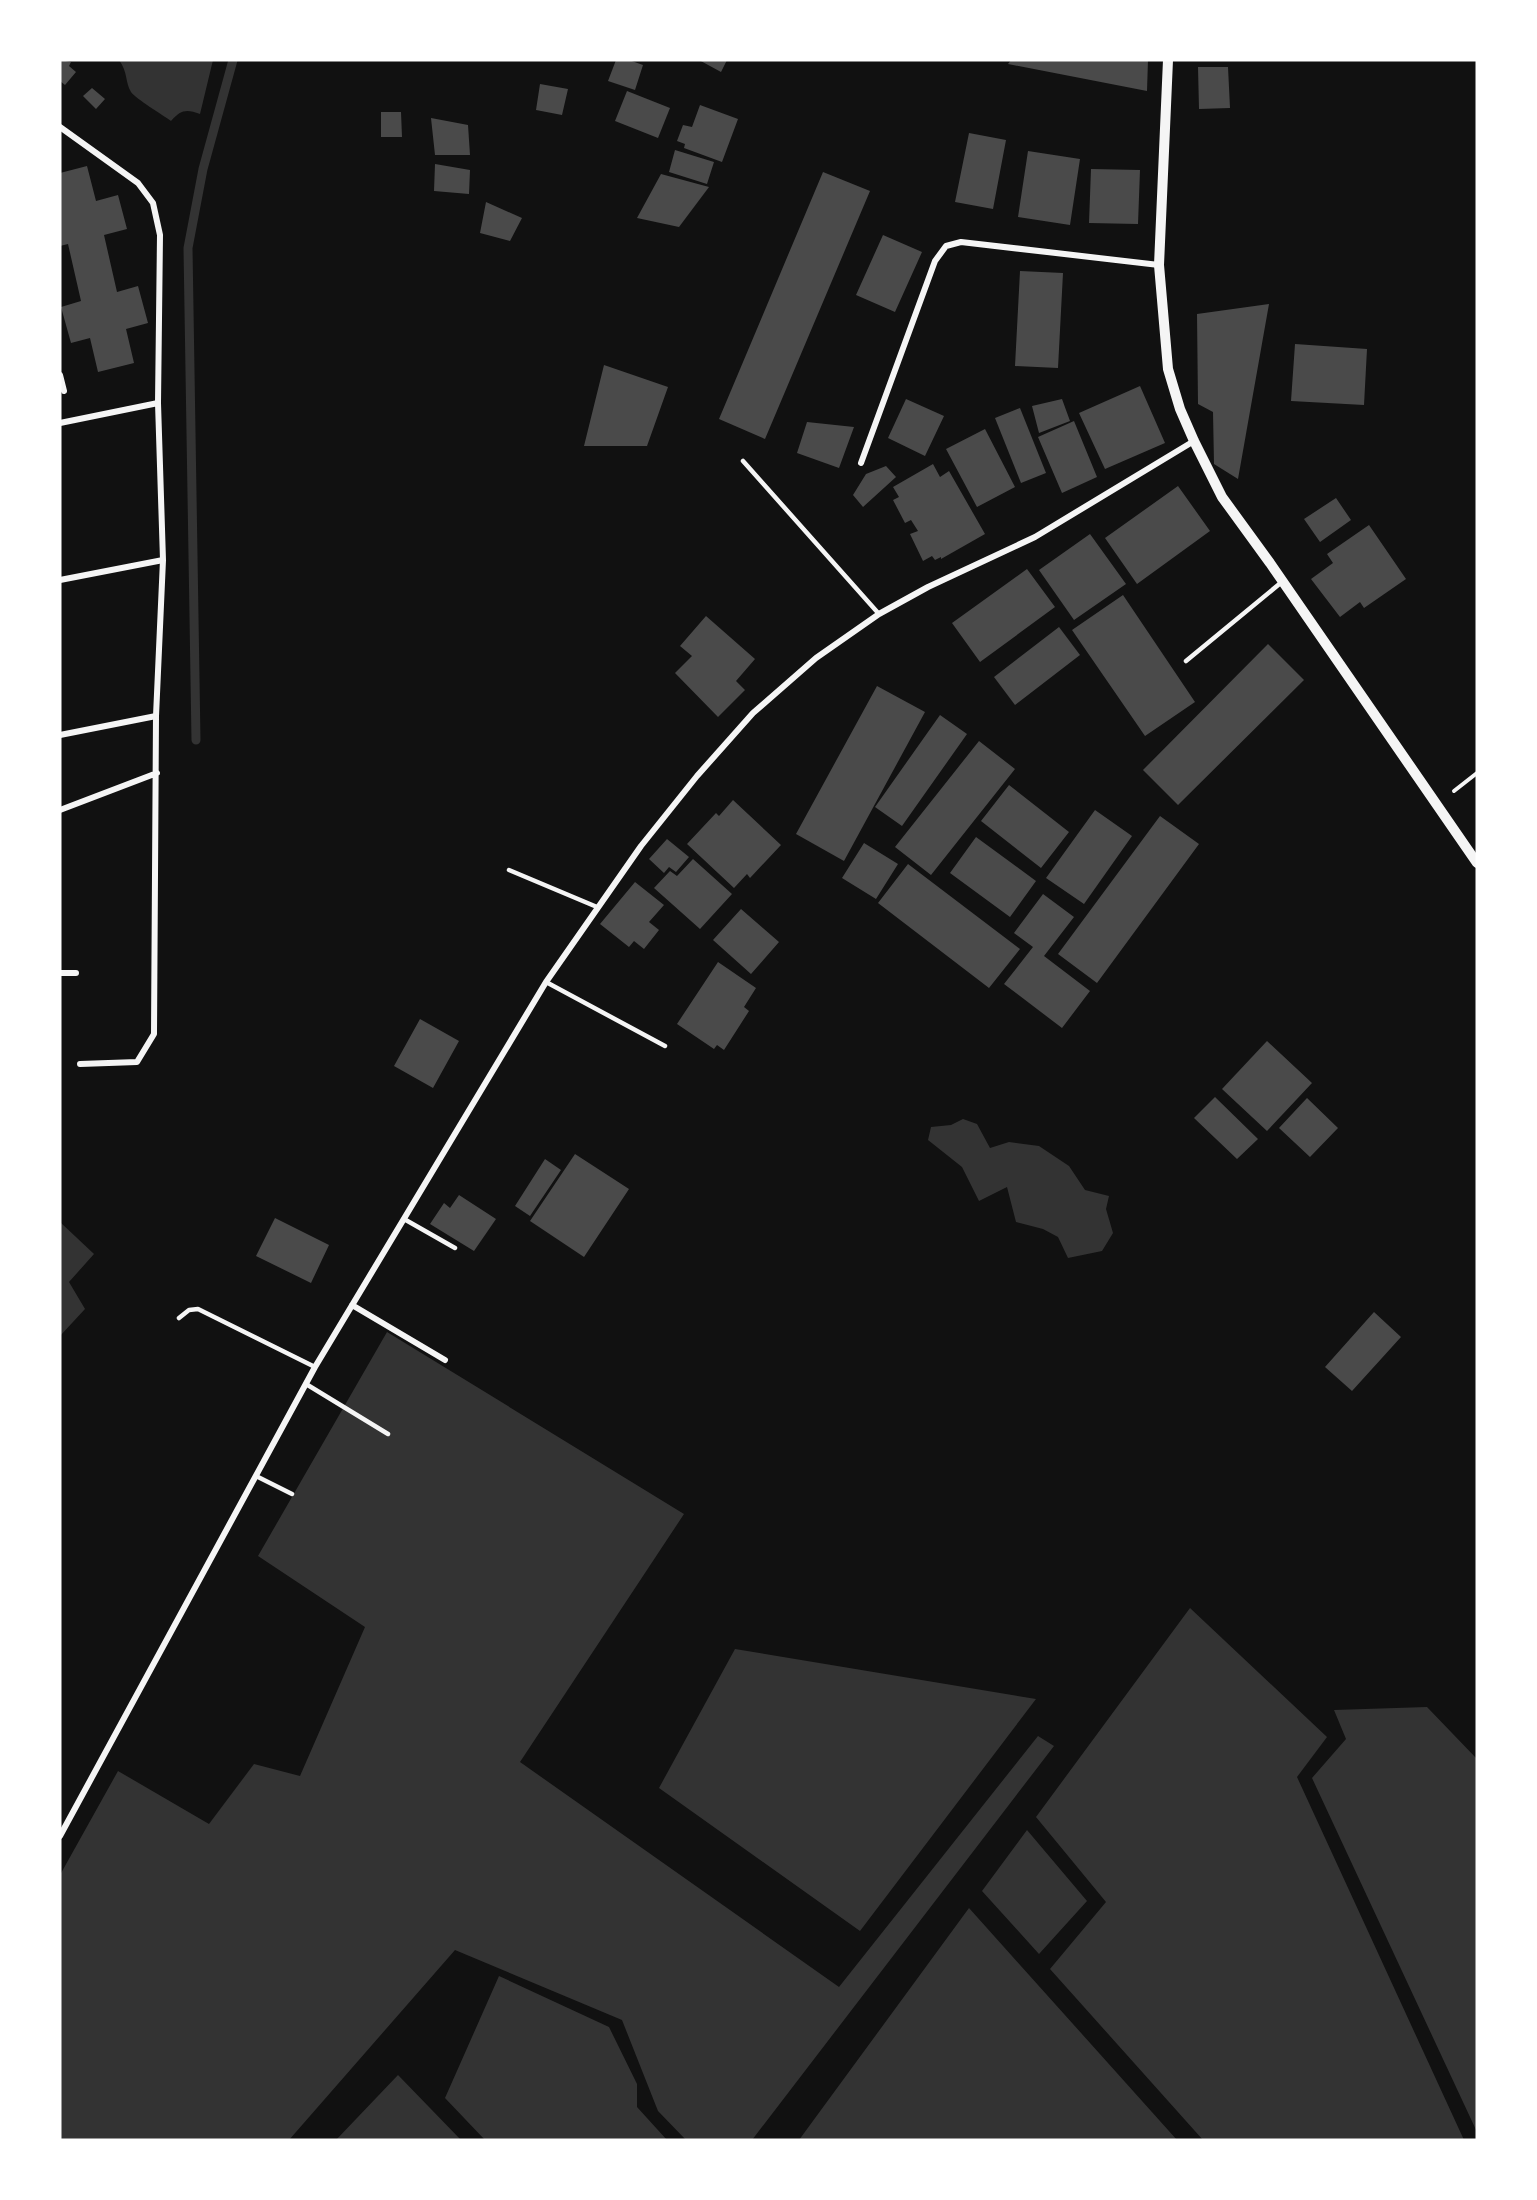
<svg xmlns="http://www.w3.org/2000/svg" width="1537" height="2200" viewBox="0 0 1537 2200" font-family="Lora,serif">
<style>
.water{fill:#333}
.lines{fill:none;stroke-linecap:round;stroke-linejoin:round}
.stream{stroke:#333;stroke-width:9}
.building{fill:#4a4a4a}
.path{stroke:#f5f5f5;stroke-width:4}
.service{stroke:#f5f5f5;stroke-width:4.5}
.minor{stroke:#f5f5f5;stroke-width:6}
.tertiary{stroke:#f5f5f5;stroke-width:10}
</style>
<rect width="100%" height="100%" fill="#111"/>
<path class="water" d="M 119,60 L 213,60 L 200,114 C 186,109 181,110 171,121 C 163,115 136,99 131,92 C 125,82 128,72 119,60 Z
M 963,1119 L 977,1124 L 990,1148 L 1009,1142 L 1039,1146 L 1069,1166 L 1085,1190 L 1109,1196 L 1106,1209 L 1113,1233 L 1102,1251 L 1068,1258 L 1058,1237 L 1043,1229 L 1016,1222 L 1007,1187 L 979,1201 L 962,1167 L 928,1140 L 931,1127 L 951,1125 Z
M 60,1222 L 94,1254 L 69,1282 L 85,1309 L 60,1336 Z
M 387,1332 L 684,1514 L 520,1762 L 839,1987 L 1038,1736 L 1054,1746 L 752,2140 L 686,2140 L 658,2111 L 622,2020 L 455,1950 L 289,2140 L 97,2140 C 85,2138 73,2140 60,2140 L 60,1875 L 118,1771 L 209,1824 L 254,1764 L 300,1776 L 365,1627 L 258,1556 Z
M 1190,1608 L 1327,1737 L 1297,1777 L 1464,2140 L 1203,2140 L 1050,1969 L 1106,1902 L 1036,1817 Z
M 735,1649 L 1036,1699 L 860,1931 L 659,1788 Z
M 1427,1707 L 1477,1759 L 1477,2132 L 1312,1778 L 1346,1739 L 1334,1710 Z
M 1027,1830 L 1087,1901 L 1039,1954 L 982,1891 Z
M 969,1908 L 1177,2140 L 799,2140 Z
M 499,1976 L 609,2027 L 637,2084 L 637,2107 L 667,2140 L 485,2140 L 445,2098 Z
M 398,2075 L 461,2140 L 336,2140 Z"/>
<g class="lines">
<path class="stream" d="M 196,740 L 188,248 L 203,169 L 233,60"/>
</g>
<path class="building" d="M 60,60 L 71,62 L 69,66 L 76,72 L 65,85 L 60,81 Z
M 616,60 L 629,60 L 643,65 L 635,90 L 608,81 Z
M 699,60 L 727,60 L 721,72 Z
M 1011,60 L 1148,60 L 1147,91 L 1008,64 Z
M 1198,67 L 1228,67 L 1230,108 L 1199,109 Z
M 540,84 L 568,89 L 562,115 L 536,110 Z
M 92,88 L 105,99 L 96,109 L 83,96 Z
M 627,91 L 670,108 L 658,138 L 615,121 Z
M 700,105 L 738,119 L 722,162 L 684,148 L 685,144 L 677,141 L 683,125 L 692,127 Z
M 381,112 L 401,112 L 402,137 L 381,137 Z
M 431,118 L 468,125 L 470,155 L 435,155 Z
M 969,133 L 1006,140 L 993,209 L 955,202 Z
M 675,150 L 714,162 L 707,184 L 669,172 Z
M 1028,151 L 1080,159 L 1070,225 L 1018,217 Z
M 435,164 L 470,170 L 469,194 L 434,191 Z
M 87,166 L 96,201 L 118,195 L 127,229 L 104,235 L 117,292 L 138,286 L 148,323 L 126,329 L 134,363 L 98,372 L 90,338 L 71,343 L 61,307 L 81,301 L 68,244 L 60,246 L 60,173 Z
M 1091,169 L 1140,170 L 1138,224 L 1089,223 Z
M 823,172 L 870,191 L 765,439 L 719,419 Z
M 661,174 L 709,187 L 679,227 L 637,218 Z
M 486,202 L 522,218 L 510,241 L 480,233 Z
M 883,235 L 922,252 L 895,312 L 856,295 Z
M 1020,271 L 1063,273 L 1058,368 L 1015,366 Z
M 1269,304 L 1238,479 L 1214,464 L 1213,412 L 1198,404 L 1197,314 Z
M 1295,344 L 1367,349 L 1364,405 L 1291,401 Z
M 604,365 L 668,387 L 647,446 L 584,446 Z
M 1140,386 L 1165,443 L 1105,469 L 1079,413 Z
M 906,399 L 944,416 L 925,456 L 888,438 Z
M 1062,399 L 1070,421 L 1039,433 L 1032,406 Z
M 1020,408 L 1046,473 L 1021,483 L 995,418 Z
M 1074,421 L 1097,477 L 1062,493 L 1038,437 Z
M 807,422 L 854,427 L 839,468 L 797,453 Z
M 985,429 L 1015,487 L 977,507 L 946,449 Z
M 933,464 L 940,477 L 949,471 L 985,534 L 941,559 L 941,557 L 935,560 L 932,556 L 923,561 L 910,534 L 918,531 L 911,520 L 905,523 L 893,500 L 899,497 L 893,487 Z
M 886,466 L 896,477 L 863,507 L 853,495 L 866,474 Z
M 1178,486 L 1210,531 L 1137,584 L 1105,538 Z
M 1336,498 L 1351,520 L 1320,542 L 1304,519 Z
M 1369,525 L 1406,579 L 1364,608 L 1360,602 L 1340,617 L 1311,579 L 1333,563 L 1327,554 Z
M 1090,534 L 1126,584 L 1074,620 L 1039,570 Z
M 1027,569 L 1055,607 L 980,662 L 952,623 Z
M 1123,595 L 1195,702 L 1145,736 L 1072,630 Z
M 706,616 L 755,659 L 736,681 L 745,690 L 718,717 L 675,673 L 692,656 L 680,646 Z
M 1059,627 L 1080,655 L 1015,705 L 994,677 Z
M 1268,644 L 1304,680 L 1178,805 L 1143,770 Z
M 877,686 L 925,712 L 844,861 L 796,834 Z
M 940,715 L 967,734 L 902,826 L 875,807 Z
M 979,741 L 1015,769 L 931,875 L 895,847 Z
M 1009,785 L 1069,832 L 1041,868 L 981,821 Z
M 733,800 L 781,845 L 750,878 L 747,874 L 734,888 L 687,844 L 716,813 L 719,816 Z
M 1095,810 L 1132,836 L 1084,904 L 1046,878 Z
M 1160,816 L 1199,844 L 1097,983 L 1058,954 Z
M 976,837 L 1036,881 L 1010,917 L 950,873 Z
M 667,839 L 689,857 L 676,872 L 669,867 L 664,873 L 649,859 Z
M 864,843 L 898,864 L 876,899 L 842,878 Z
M 693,859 L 732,894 L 700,929 L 654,888 L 670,871 L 677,876 Z
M 908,864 L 1020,949 L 989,988 L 878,903 Z
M 635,882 L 664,905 L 649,922 L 659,930 L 644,949 L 634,941 L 629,947 L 600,924 Z
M 1043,894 L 1074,917 L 1044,956 L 1090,991 L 1062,1028 L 1004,984 L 1033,947 L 1014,933 Z
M 741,909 L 779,942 L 751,974 L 713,940 Z
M 718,962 L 756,988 L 744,1007 L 749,1011 L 724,1050 L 717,1045 L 714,1049 L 677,1024 Z
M 420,1019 L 459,1041 L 433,1088 L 394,1066 Z
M 1267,1041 L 1312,1083 L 1267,1131 L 1222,1089 Z
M 1215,1097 L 1258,1139 L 1237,1159 L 1194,1118 Z
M 1307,1098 L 1338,1128 L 1310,1157 L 1279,1128 Z
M 575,1154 L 629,1189 L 584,1257 L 530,1221 Z
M 545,1159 L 561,1170 L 530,1216 L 515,1206 Z
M 459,1195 L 496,1219 L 474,1251 L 430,1224 L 444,1203 L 450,1208 Z
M 275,1218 L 329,1245 L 311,1283 L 256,1256 Z
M 1374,1312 L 1401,1337 L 1352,1391 L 1325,1367 Z"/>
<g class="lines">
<path class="path" d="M 1454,791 L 1477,773"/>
<path class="service" d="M 743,461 L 879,614
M 1186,661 L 1283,581
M 509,870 L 597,907
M 546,982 L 665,1046
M 404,1219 L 455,1248
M 179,1318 L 189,1310 L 198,1309 L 315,1367
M 306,1384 L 388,1434
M 256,1476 L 292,1494"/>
<path class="minor" d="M 60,127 L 138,183 L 153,203 L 160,235 L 158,403 L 163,560 L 156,716 L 154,1034 L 137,1062 L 80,1064
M 60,375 L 64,391
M 60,423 L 158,403
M 861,463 L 935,261 L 946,246 L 961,242 L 1159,265
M 60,580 L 163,560
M 60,735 L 156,716
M 60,810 L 157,773
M 60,973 L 76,973
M 352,1305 L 445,1360
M 60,1836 L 315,1367 L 546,982 L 641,846 L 697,776 L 753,713 L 816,658 L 879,614 L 928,587 L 1035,537 L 1194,441"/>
<path class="tertiary" d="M 1168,60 L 1159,265 L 1168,369 L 1180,409 L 1194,441 L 1222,497 L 1270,563 L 1477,863"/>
</g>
<rect width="1537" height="2200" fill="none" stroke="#ffffff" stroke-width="123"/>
</svg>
